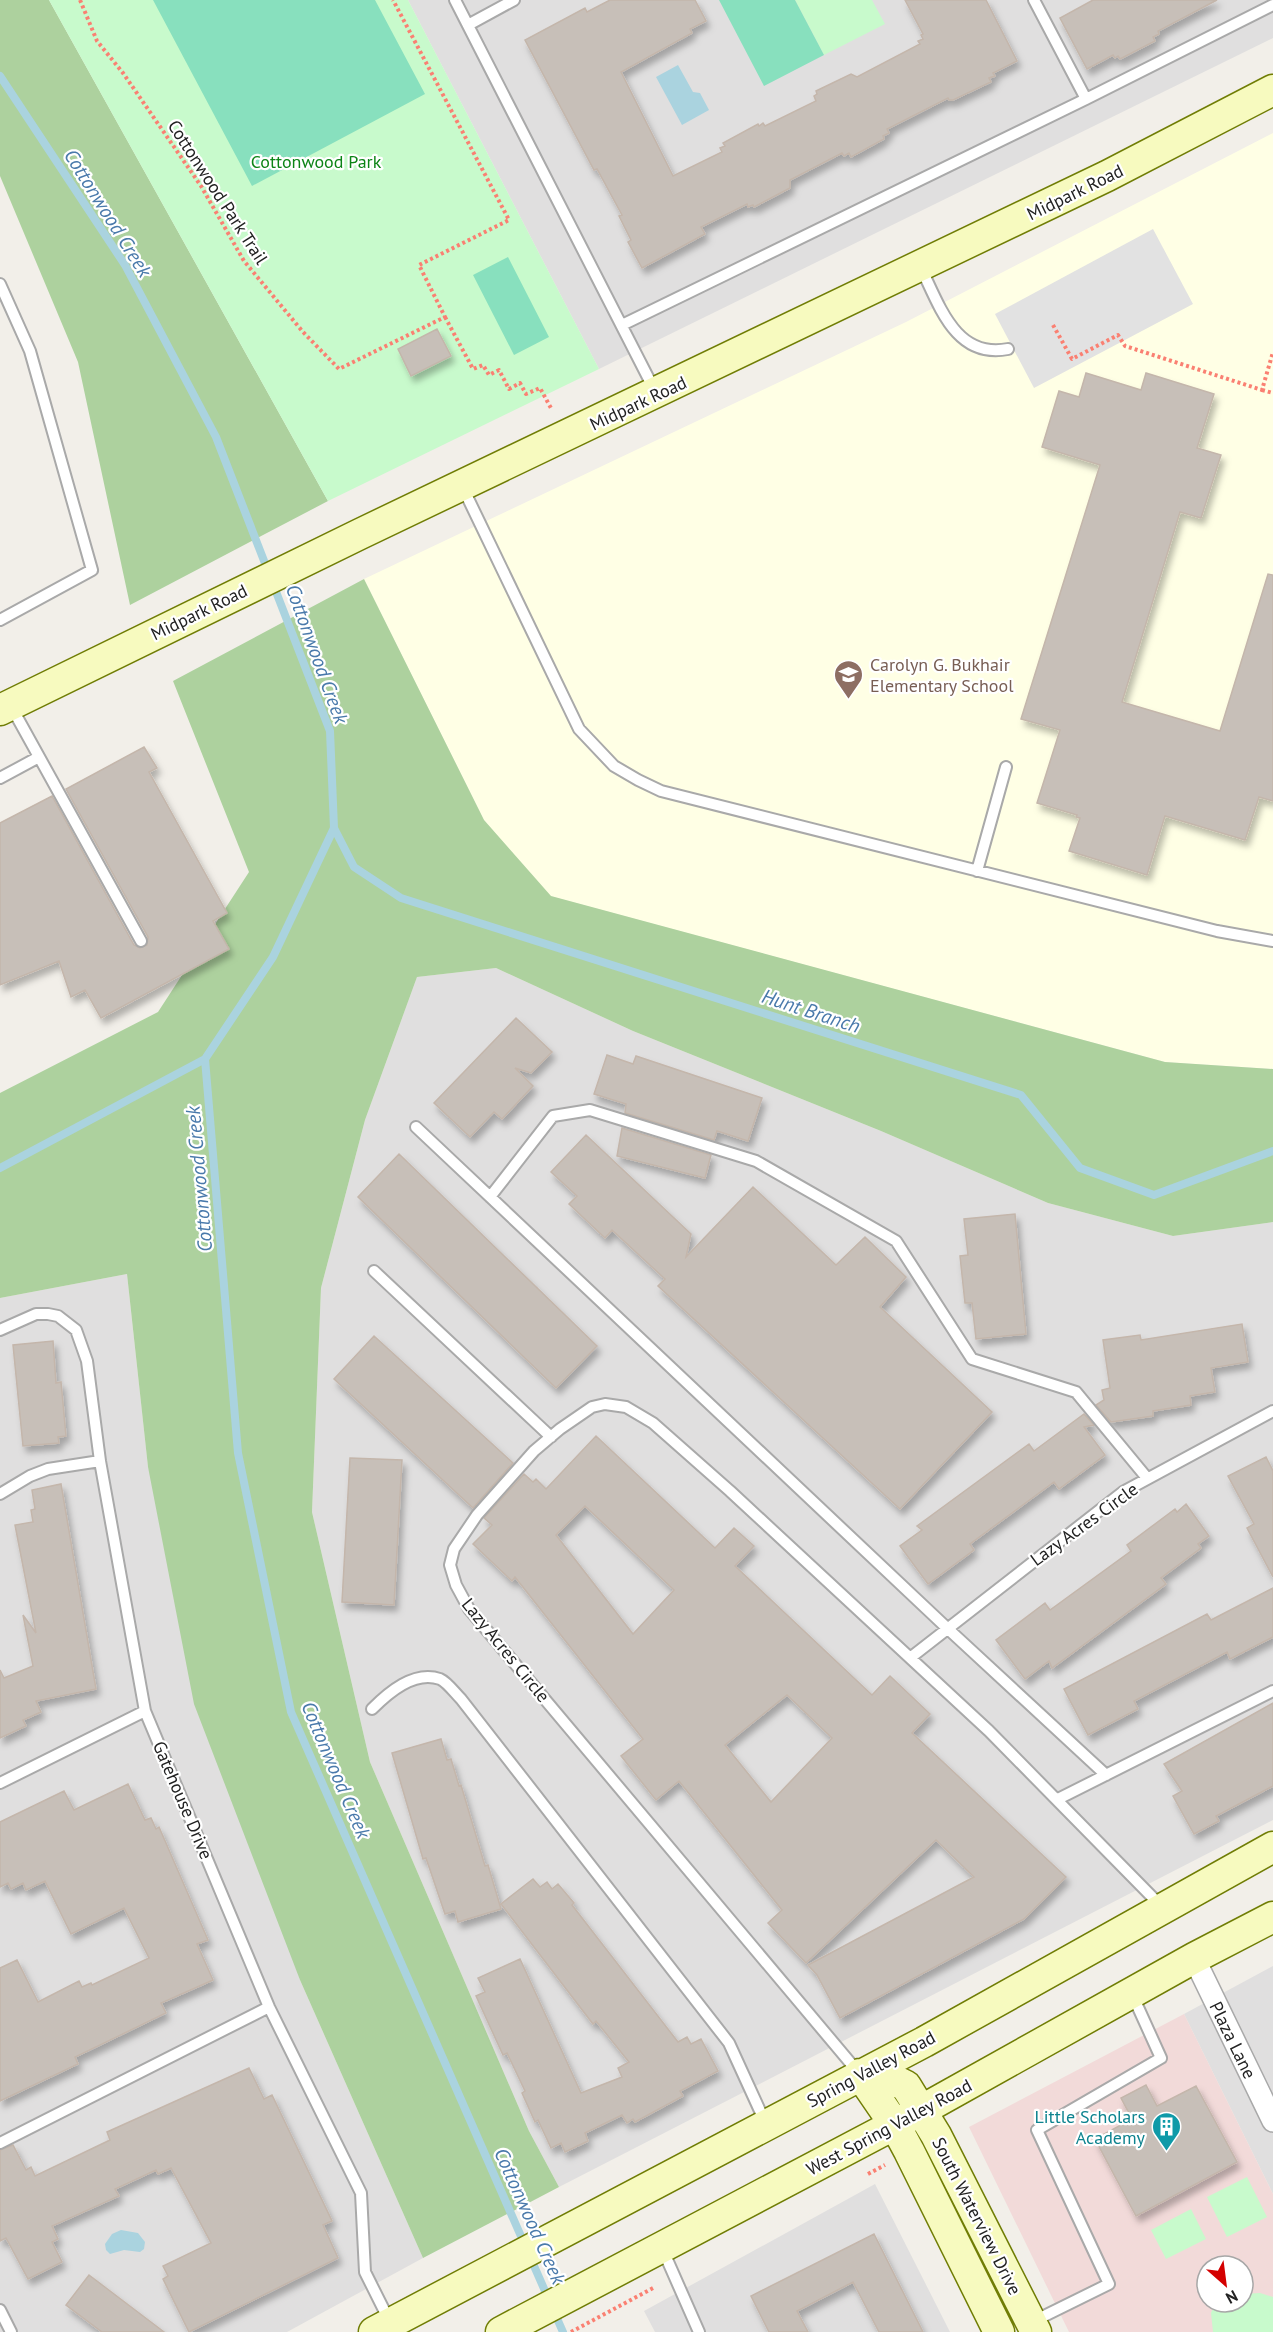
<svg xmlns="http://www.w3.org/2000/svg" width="1273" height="2332" viewBox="0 0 1273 2332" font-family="'PT Sans',sans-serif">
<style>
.residential{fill:#e0dfdf}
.commercial{fill:#f2dad9;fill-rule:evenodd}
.education{fill:#ffffe5}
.forest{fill:#add19e}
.park{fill:#c8facc}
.pitch{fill:#88e0be}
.parking{fill:#e2e2e2}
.water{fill:#aad3df}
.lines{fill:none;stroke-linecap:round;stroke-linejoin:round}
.stream{stroke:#aad3df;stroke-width:8}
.building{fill:#c7bfb8;stroke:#c4b6ab;stroke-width:1.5;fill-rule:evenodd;filter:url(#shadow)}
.lane-casing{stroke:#a9a9a9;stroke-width:14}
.street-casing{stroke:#a9a9a9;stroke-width:24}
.secondary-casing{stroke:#707d05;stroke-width:33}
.path{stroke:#fa8072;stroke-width:4;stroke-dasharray:3 3;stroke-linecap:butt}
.lane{stroke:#fff;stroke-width:10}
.street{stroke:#fff;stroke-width:21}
.secondary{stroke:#f7fabf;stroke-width:30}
.labels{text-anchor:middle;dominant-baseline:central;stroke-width:4.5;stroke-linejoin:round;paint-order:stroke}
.park-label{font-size:18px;fill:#0c8416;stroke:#fff}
.street-label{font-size:18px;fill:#222;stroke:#fff}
.education-label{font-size:18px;fill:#785e54;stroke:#fff;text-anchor:start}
.culture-label{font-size:18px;fill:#0d838f;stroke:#fff;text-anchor:end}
.water-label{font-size:20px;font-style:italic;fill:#4a7aab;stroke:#fff}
</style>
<defs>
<filter id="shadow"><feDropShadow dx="3.5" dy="6" stdDeviation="3" flood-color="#0004"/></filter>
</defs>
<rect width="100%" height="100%" fill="#f2efe9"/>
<path class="residential" d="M 408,0 L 1273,0 L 1273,38 L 599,369 Z
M 496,968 L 633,1031 L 881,1131 L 1048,1203 L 1173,1236 L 1273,1222 L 1273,1820 L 559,2187 L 529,2131 L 370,1762 L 312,1512 L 321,1288 L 365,1120 L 417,977 Z
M 127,1274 L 148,1467 L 300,1980 L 423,2258 L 287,2332 L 0,2332 L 0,1298 Z
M 1273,1966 L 1273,2194 L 1184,2014 Z
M 875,2184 L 950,2332 L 655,2332 L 644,2311 Z"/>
<path class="commercial" d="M 1184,2014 L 1273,2194 L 1273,2332 L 1069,2332 L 969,2127 ZM 1207,2266 L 1243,2266 L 1243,2302 L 1207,2302 Z"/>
<path class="education" d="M 1273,133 L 1273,1069 L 1165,1062 L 550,896 L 484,820 L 364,579 L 906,322 Z"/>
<path class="forest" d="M 0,0 L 49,0 L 328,501 L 130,605 L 78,362 L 0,176 Z
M 364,579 L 484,820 L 551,896 L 1165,1062 L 1273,1069 L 1273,1222 L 1173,1236 L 1048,1203 L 881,1131 L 633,1031 L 496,968 L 417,977 L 365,1120 L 321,1288 L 312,1512 L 370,1762 L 529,2131 L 559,2187 L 423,2258 L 300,1980 L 194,1704 L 148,1467 L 127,1274 L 0,1298 L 0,1093 L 158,1012 L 249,872 L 173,681 Z"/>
<path class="park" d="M 49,0 L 408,0 L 599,369 L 328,501 Z
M 795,0 L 872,0 L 885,24 L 824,55 Z
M 1247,2177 L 1267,2217 L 1227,2237 L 1207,2197 Z
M 1191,2209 L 1206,2239 L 1166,2259 L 1151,2230 Z
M 1260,2293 L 1273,2297 L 1273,2332 L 1213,2332 L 1211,2313 L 1216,2302 L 1243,2302 L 1243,2294 Z"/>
<path class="pitch" d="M 153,0 L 375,0 L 425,94 L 252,186 Z
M 719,0 L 795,0 L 824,55 L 764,86 Z
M 508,257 L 549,337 L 514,355 L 473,275 Z"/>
<path class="parking" d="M 1153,229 L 1193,304 L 1034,388 L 995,314 Z"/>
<path class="water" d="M 678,65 L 693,92 L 700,93 L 709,110 L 682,125 L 656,77 Z
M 121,2230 L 138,2233 L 145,2242 L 144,2249 L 140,2252 L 124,2250 L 110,2254 L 106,2250 L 105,2244 L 112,2234 Z"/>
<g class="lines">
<path class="stream" d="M 0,76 L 125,265 L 216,437 L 330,731 L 334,828 L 273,957 L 205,1059 L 238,1453 L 291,1712 L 563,2332
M 334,828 L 354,867 L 401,898 L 1021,1095 L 1080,1168 L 1154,1195 L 1273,1151
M 0,1168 L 205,1059"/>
</g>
<path class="building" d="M 610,0 L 695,0 L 706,21 L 690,29 L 692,33 L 621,72 L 673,176 L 722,152 L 720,148 L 725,146 L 723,143 L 758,124 L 759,126 L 763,123 L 765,126 L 816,101 L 814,96 L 817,94 L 816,91 L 851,74 L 857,77 L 920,44 L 918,41 L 923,39 L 921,35 L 923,34 L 905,0 L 986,0 L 1017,61 L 993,73 L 995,76 L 989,78 L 991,82 L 953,100 L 949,100 L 948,98 L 887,129 L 889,133 L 883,136 L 884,139 L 851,157 L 849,153 L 844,156 L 842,153 L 790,180 L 790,188 L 754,207 L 753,205 L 748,207 L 747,204 L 701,227 L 705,234 L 642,268 L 628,242 L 631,240 L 619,216 L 622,215 L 597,169 L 594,170 L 525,40 L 585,8 L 587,12 Z
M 1093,0 L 1217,0 L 1158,31 L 1159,34 L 1153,37 L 1155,41 L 1120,59 L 1118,56 L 1115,58 L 1113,55 L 1087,69 L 1060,18 Z
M 437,329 L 451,356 L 411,376 L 398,349 Z
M 1086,373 L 1141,390 L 1146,373 L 1214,394 L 1197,448 L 1221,455 L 1201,518 L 1180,512 L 1122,702 L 1220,731 L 1268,574 L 1273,575 L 1273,801 L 1259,797 L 1245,840 L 1165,816 L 1147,875 L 1069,851 L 1080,818 L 1076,817 L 1077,815 L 1037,803 L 1060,730 L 1021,719 L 1100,465 L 1042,447 L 1059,391 L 1079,397 Z
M 144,747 L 157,768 L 149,772 L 227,913 L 213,921 L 229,949 L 101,1018 L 85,990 L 71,997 L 59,961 L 0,985 L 0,823 L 52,796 L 134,945 L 140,948 L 147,945 L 148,937 L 66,789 Z
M 516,1018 L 552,1052 L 531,1073 L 515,1068 L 533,1086 L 502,1119 L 494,1112 L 470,1137 L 434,1103 Z
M 607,1055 L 633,1064 L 636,1056 L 762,1098 L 748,1141 L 717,1131 L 714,1140 L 625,1113 L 626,1104 L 594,1094 Z
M 622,1128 L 711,1155 L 705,1178 L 617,1156 Z
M 586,1135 L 691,1234 L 686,1257 L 753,1187 L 836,1265 L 865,1237 L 906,1277 L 880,1307 L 992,1412 L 900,1509 L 658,1286 L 665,1279 L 612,1230 L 605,1238 L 569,1204 L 577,1196 L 551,1172 Z
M 399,1154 L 597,1346 L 556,1388 L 358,1197 Z
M 1015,1214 L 1026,1334 L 976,1339 L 972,1303 L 965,1303 L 960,1256 L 968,1255 L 964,1219 Z
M 1242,1324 L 1248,1362 L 1211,1368 L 1215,1392 L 1190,1396 L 1191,1405 L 1153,1411 L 1153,1416 L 1111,1422 L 1096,1405 L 1104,1400 L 1102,1390 L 1110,1388 L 1103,1340 L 1140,1335 L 1141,1340 Z
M 374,1336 L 513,1463 L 473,1508 L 334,1379 Z
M 53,1341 L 56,1383 L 61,1382 L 66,1436 L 58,1437 L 59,1443 L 23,1446 L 13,1345 Z
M 1084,1414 L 1094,1425 L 1084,1427 L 1105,1455 L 1059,1489 L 1054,1482 L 970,1544 L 974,1550 L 928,1584 L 900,1546 L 922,1530 L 917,1526 L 1029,1444 L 1034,1451 Z
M 596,1436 L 715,1548 L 734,1528 L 754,1546 L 735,1566 L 872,1695 L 890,1676 L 930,1714 L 912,1733 L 1066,1877 L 1024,1919 L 840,2018 L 817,1975 L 808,1965 L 974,1877 L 936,1840 L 806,1963 L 768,1923 L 782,1910 L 679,1781 L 656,1800 L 621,1756 L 643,1739 L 515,1577 L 512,1581 L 473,1544 L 492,1525 L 484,1518 L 524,1474 L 533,1482 L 536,1479 L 546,1489 ZM 585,1506 L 674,1590 L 633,1634 L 556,1535 ZM 787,1695 L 832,1738 L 771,1802 L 725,1745 Z
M 1266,1457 L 1273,1471 L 1273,1577 L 1247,1528 L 1254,1524 L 1228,1476 Z
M 350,1458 L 402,1460 L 394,1605 L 342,1602 Z
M 61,1484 L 96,1689 L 36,1701 L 41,1712 L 23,1720 L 26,1726 L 0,1738 L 0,1670 L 4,1678 L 33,1666 L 23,1615 L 36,1633 L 15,1525 L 33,1522 L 31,1510 L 35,1509 L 32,1490 Z
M 1186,1504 L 1209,1536 L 1198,1544 L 1201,1548 L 1161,1578 L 1166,1584 L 1052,1668 L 1049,1661 L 1025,1679 L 996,1640 L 1045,1603 L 1050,1610 L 1131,1551 L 1127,1545 L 1175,1509 L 1177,1512 Z
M 1273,1588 L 1273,1637 L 1230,1659 L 1227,1652 L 1134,1701 L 1138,1709 L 1088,1735 L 1064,1689 L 1207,1614 L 1211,1620 Z
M 1273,1703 L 1273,1786 L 1216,1816 L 1219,1821 L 1194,1834 L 1173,1796 L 1182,1791 L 1164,1764 Z
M 441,1739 L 447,1760 L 451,1759 L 459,1786 L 461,1785 L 485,1866 L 488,1865 L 501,1909 L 458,1922 L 455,1911 L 445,1914 L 426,1858 L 423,1859 L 392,1753 Z
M 128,1784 L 145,1820 L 151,1818 L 156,1829 L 159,1827 L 208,1940 L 197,1944 L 213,1980 L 161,2003 L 166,2013 L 75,2057 L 78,2064 L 0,2101 L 0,1968 L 17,1960 L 38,2002 L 79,1981 L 82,1987 L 91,1983 L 92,1985 L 149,1958 L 124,1908 L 71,1934 L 45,1881 L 26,1890 L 23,1883 L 11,1889 L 8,1883 L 0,1887 L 0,1822 L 64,1791 L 74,1810 Z
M 533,1879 L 540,1887 L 547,1882 L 552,1889 L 558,1884 L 574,1903 L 572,1905 L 678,2042 L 687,2037 L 691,2044 L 701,2039 L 718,2071 L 680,2091 L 683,2096 L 635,2122 L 633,2119 L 627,2123 L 622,2115 L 585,2133 L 588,2141 L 565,2152 L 561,2143 L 551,2148 L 538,2120 L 535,2122 L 522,2093 L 525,2091 L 507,2053 L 503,2055 L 476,1996 L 485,1992 L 478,1978 L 520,1959 L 581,2093 L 622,2077 L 618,2068 L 629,2062 L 596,2021 L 593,2024 L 501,1904 Z
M 249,2068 L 264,2099 L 272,2095 L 332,2221 L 323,2225 L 338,2258 L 189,2332 L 163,2279 L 168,2276 L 163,2266 L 211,2243 L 171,2168 L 158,2174 L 156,2170 L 115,2189 L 119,2196 L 52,2226 L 58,2239 L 52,2242 L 62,2262 L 28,2279 L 6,2238 L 0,2241 L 0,2150 L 13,2145 L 26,2170 L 31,2167 L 35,2176 L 110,2140 L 107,2132 Z
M 1146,2085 L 1157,2106 L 1196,2086 L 1237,2162 L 1136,2216 L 1095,2139 L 1132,2119 L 1121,2098 Z
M 874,2234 L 923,2332 L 879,2332 L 853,2282 L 797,2311 L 808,2332 L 769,2332 L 751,2296 Z
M 89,2275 L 164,2332 L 102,2332 L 66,2305 Z"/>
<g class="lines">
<defs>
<path id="lane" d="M 455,0 L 655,391
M 1034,0 L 1086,99
M 468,25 L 514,0
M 921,268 C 940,307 956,359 1008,349
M 0,284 L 30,351 L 92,570 L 0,620
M 622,325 L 1086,99 L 1273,5
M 463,488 L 579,729 L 614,766 L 638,780 L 661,791 L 1217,931 L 1273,941
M 12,708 L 141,941
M 0,778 L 39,757
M 977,871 L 1006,767
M 416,1127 L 947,1628 L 1106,1775
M 490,1197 L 553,1116 L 590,1110 L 756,1161 L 896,1241 L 972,1359 L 1076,1392 L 1147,1478
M 374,1271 L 551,1437
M 0,1330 L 36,1314 L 48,1314 L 58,1316 L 76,1330 L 87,1361 L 100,1461 L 145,1711 L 269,2007 L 361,2193 L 365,2272 L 389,2320
M 0,1494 L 30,1476 L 48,1469 L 100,1461
M 910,1658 L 1123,1492 L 1273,1411
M 372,1709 C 388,1693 414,1670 440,1679 C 447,1682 455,1693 461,1699 L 729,2043 L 766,2124
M 0,1783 L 145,1711
M 1058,1799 L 1273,1691
M 858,2072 L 469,1609 L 456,1585 L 450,1565 L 454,1549 L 477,1515 L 534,1451 L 560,1429 L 592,1407 L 605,1404 L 626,1407 L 653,1423 L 730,1491 L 989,1731 L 1162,1907
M 0,2143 L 269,2007
M 662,2248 L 699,2332
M 0,2310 L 11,2332
M 1034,2321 L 1109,2284 L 1037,2130 L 1161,2058 L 1132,1994"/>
<path id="street" d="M 1194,1958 L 1273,2121"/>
<path id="secondary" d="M 0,710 L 360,534 L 1107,176 L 1273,90
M 860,2074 L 888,2077 L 906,2086 L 936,2135 L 1036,2332
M 860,2074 L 895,2125 L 909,2151 L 999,2332
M 374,2332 L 924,2042 L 1273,1847
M 501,2332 L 922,2110 L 1194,1958 L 1273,1917"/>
</defs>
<use href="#lane" class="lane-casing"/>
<use href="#street" class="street-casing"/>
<use href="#secondary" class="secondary-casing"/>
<path class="path" d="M 80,0 L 97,41 L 123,73 L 201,186 L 244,261 L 303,332 L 339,369 L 445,317 L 419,265 L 509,220 L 393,0
M 445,317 L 473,369 L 483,365 L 489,375 L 499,370 L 509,389 L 520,383 L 526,394 L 540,388 L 552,410
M 1053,325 L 1072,359 L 1118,335 L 1125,346 L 1262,390 L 1273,352
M 1262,390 L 1273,393
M 868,2174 L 885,2165
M 571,2332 L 655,2287"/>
<use href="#lane" class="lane"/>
<use href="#street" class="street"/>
<use href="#secondary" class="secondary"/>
</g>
<defs>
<symbol id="school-pin" viewBox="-11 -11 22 30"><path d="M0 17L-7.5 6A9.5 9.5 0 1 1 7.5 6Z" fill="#8d6e63" stroke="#fff"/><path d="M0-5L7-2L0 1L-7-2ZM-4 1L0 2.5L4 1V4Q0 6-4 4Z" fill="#fff"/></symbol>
<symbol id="building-pin" viewBox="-11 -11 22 30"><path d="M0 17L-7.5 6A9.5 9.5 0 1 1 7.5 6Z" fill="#0f9aa8" stroke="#fff"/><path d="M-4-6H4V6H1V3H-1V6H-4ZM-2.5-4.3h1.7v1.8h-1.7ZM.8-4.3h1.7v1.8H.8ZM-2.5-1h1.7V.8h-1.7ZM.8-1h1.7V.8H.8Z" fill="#fff"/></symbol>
</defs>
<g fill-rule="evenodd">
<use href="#school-pin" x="832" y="658" width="33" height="45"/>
<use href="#building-pin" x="1150" y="2110" width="33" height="45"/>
</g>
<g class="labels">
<g class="park-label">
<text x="316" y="161">Cottonwood Park</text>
</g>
<g class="street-label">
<text transform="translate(218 192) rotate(57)">Cottonwood Park Trail</text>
<text transform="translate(1075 192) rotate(-26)">Midpark Road</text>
<text transform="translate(638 403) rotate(-25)">Midpark Road</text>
<text transform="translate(199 612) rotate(-26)">Midpark Road</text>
<text transform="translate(1084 1524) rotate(-36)">Lazy Acres Circle</text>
<text transform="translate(506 1650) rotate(51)">Lazy Acres Circle</text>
<text transform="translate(183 1800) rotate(67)">Gatehouse Drive</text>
<text transform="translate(1233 2040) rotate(64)">Plaza Lane</text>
<text transform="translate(871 2069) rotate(-28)">Spring Valley Road</text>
<text transform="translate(889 2127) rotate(-28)">West Spring Valley Road</text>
<text transform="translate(977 2216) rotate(63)">South Waterview Drive</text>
</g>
<g class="education-label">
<text x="870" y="664">Carolyn G. Bukhair<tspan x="870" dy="21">Elementary School</tspan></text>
</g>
<g class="culture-label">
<text x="1145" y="2116">Little Scholars<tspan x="1145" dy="21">Academy</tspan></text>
</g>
<g class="water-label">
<text transform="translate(108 213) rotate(58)">Cottonwood Creek</text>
<text transform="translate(317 654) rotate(70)">Cottonwood Creek</text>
<text transform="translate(811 1011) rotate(18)">Hunt Branch</text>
<text transform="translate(199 1179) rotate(-95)">Cottonwood Creek</text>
<text transform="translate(336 1770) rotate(67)">Cottonwood Creek</text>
<text transform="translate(530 2216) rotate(66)">Cottonwood Creek</text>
</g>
</g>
<g transform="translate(1225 2284) rotate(152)"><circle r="28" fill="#ffffff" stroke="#a7a7a7" stroke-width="1.5"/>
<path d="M0-4.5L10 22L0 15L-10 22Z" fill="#d40000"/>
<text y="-9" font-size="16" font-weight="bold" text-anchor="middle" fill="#222222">N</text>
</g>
</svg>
